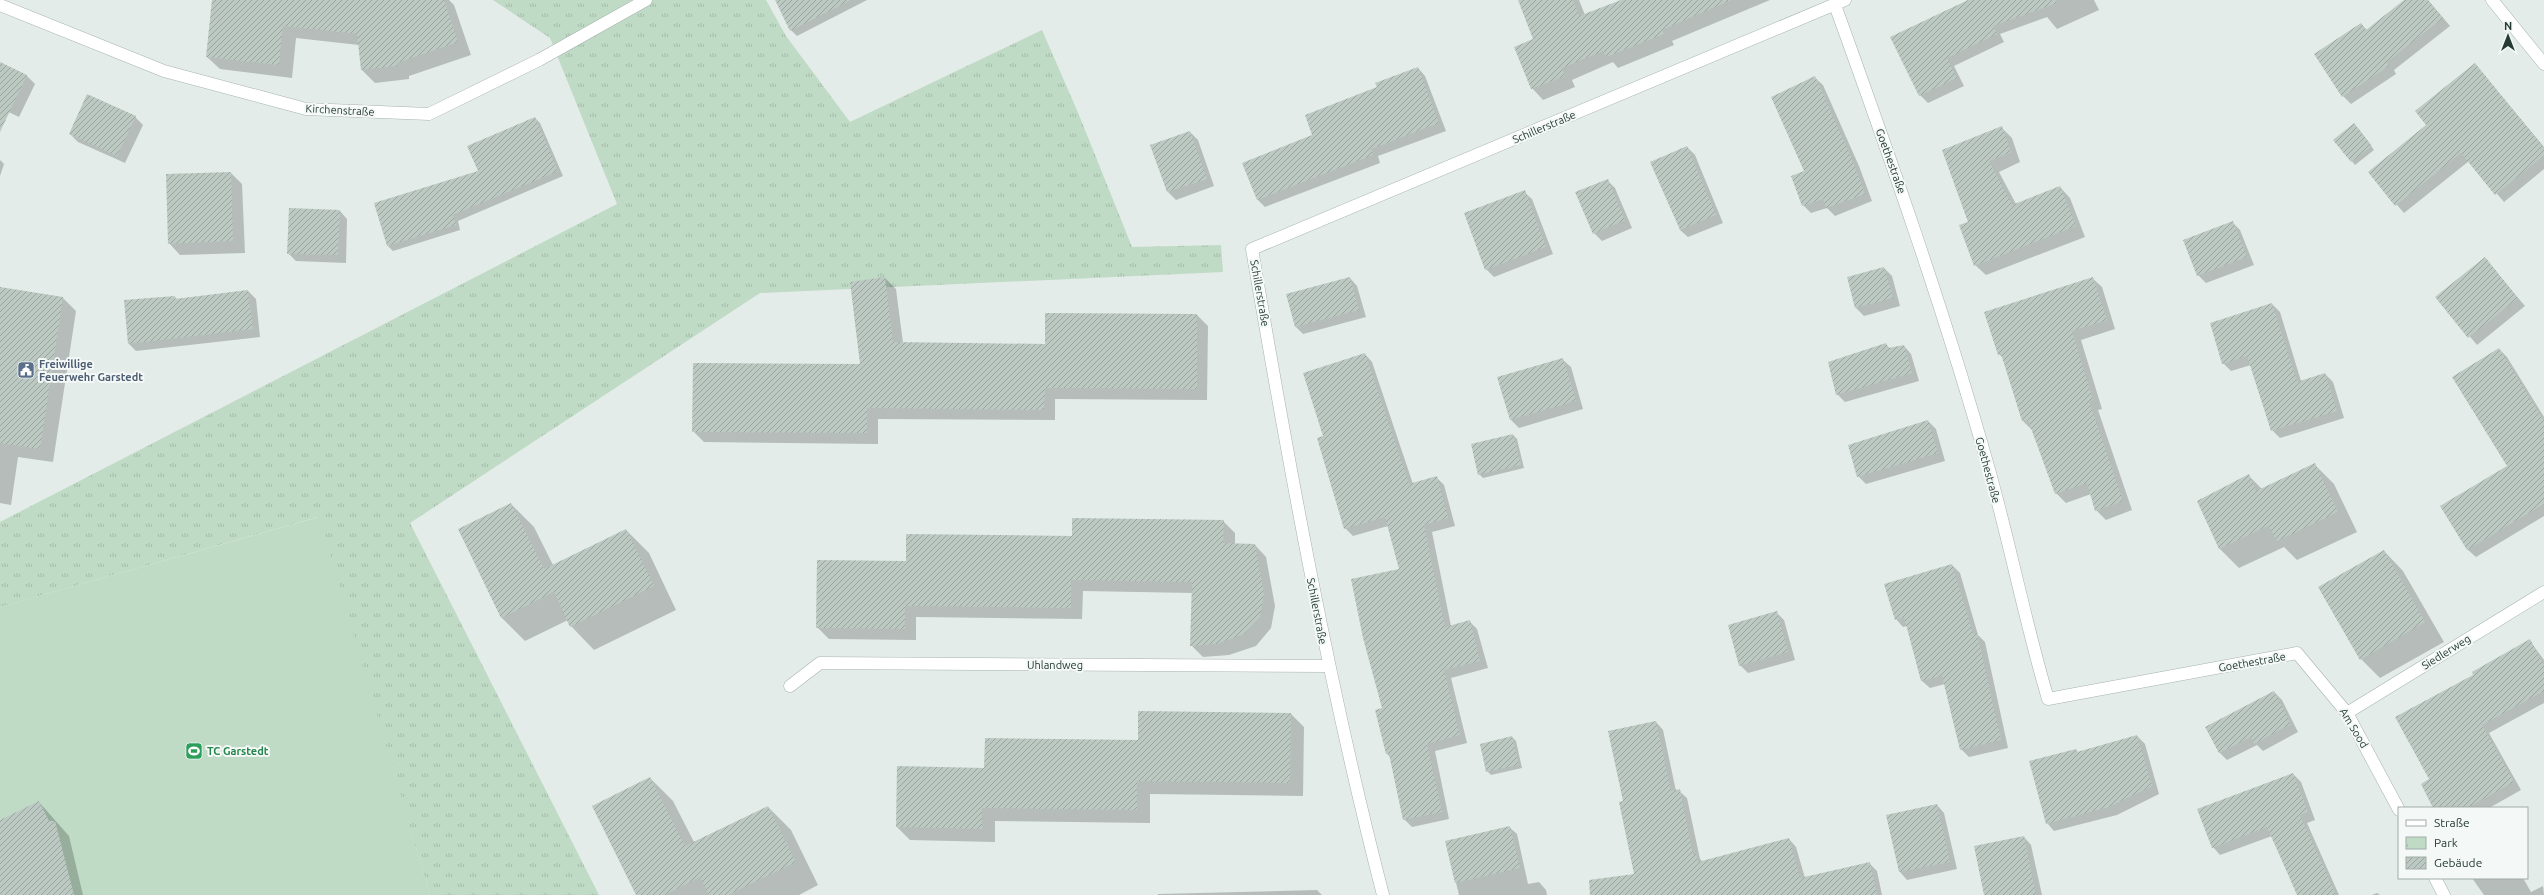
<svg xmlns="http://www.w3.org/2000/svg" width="2544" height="895" viewBox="0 0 2544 895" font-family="Ubuntu,sans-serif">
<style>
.park{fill:url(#park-tufts)}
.pitch{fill:#bfdac5}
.shadow{fill:#0003}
.building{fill:url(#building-hatch)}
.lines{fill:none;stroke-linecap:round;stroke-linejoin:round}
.minor-casing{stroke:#a6b3ae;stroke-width:13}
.minor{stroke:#fff;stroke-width:12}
.labels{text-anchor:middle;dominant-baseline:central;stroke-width:4;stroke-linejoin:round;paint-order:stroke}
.street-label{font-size:11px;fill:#253b34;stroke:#f4f8f6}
.service-label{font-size:11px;font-weight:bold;fill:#4e5e75;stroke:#f4f8f6;text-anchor:start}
.leisure-label{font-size:11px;font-weight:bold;fill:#27864d;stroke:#f4f8f6;text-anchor:start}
</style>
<defs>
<pattern id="park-tufts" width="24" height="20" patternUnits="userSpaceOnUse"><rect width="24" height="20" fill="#bfdac5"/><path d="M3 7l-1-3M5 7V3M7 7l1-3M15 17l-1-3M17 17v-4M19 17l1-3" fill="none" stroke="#a4bcaa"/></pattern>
<pattern id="building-hatch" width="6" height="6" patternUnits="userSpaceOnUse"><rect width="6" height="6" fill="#bcc9c3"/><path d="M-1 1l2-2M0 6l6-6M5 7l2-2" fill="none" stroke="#99a49f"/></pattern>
</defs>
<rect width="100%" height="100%" fill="#e3ece8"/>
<path class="park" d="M 493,0 L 766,0 L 786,36 L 850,122 L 1042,30 L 1079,115 L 1132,247 L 1221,245 L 1223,272 L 760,293 L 410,523 L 599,895 L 430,895 L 318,517 L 0,607 L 0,522 L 617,204 L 550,38 Z"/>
<path class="pitch" d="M 319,517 L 430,895 L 0,895 L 0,607 Z"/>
<path class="shadow" d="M 213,0 L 449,0 L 454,5 L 471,55 L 409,76 L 409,79 L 375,83 L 362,70 L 359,45 L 296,38 L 292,78 L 220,69 L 207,57 Z
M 776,0 L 867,0 L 797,36 L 791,30 Z
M 1519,0 L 1579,0 L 1585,15 L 1623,0 L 1770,0 L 1672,41 L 1674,45 L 1618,68 L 1613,62 L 1572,80 L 1575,87 L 1543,100 L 1532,88 L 1534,40 Z
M 1970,0 L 2094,0 L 2099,10 L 2057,29 L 2047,17 L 2000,34 L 2004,42 L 1954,66 L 1964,86 L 1928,103 L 1920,95 Z
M 2405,0 L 2428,0 L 2450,26 L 2394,70 L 2396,74 L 2351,104 L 2343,96 L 2361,24 L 2367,30 Z
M 0,63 L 27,76 L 35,84 L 19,117 L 0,108 Z
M 2475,64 L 2544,147 L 2544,169 L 2504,202 L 2469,161 L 2404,213 L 2369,173 L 2428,125 Z
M 1418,68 L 1425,76 L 1446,131 L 1378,156 L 1380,163 L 1265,207 L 1257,199 L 1378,87 Z
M 1815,78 L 1823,85 L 1859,166 L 1872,201 L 1835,216 L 1827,208 L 1811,213 L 1803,205 Z
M 135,117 L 143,125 L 125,163 L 78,142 L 70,134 Z
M 535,118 L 540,123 L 563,176 L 458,221 L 460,230 L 393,251 L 388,246 L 479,172 Z
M 2002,128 L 2012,138 L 2020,162 L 1999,172 L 2016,204 L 2060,187 L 2070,198 L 2085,237 L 1986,275 L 1975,265 L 1969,222 L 1944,151 Z
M 2358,128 L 2374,150 L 2355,165 L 2335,140 Z
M 1190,132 L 1198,140 L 1214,186 L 1176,200 L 1168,192 L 1152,146 Z
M 1687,147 L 1695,155 L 1723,223 L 1688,237 L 1680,230 Z
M 0,160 L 4,164 L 0,176 Z
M 231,173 L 242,184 L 245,253 L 180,255 L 169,243 Z
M 1607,180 L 1615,188 L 1632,228 L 1602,241 L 1594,233 Z
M 1524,192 L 1532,199 L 1553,254 L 1494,277 L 1486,269 Z
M 340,211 L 347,219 L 346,263 L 296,261 L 288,253 Z
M 2232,222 L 2240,230 L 2254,265 L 2206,283 L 2198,275 Z
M 2485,259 L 2525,306 L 2477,345 L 2437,297 Z
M 1884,268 L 1892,276 L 1900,306 L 1864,316 L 1856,308 L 1848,278 Z
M 885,278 L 896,289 L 903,343 L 1046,345 L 1197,315 L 1208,326 L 1207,400 L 1055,399 L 1055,420 L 878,419 L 878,444 L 704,442 L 693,431 L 861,365 Z
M 1350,278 L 1357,286 L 1366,317 L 1303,334 L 1295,326 Z
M 2092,278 L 2102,287 L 2115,329 L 2081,340 L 2102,409 L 2098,410 L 2132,510 L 2106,520 L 2096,510 L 2091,494 L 2066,503 L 2056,493 L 2032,430 L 2023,421 L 2004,359 L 1999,354 Z
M 0,288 L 63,298 L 76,311 L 53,462 L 18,457 L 11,505 L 0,503 Z
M 248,291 L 256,299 L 260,337 L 136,351 L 129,344 L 175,297 L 178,300 Z
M 2272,304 L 2280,312 L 2301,381 L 2325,374 L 2333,382 L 2344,418 L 2280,438 L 2272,430 L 2251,365 L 2231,371 L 2223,363 Z
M 1886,344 L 1890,349 L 1904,346 L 1911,354 L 1919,381 L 1845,402 L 1837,394 Z
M 2499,349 L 2507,357 L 2544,417 L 2544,516 L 2476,557 L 2468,550 L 2442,506 L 2508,466 Z
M 1365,354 L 1372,362 L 1413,484 L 1436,477 L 1444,485 L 1455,526 L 1432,532 L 1451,626 L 1469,621 L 1477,629 L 1488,668 L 1451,678 L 1467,743 L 1435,751 L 1449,819 L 1412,827 L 1404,819 L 1390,757 L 1387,754 L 1383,709 L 1400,570 L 1388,526 L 1353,536 L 1345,528 L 1324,437 Z
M 1563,360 L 1571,367 L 1583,409 L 1519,428 L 1511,420 L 1499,378 Z
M 1928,421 L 1936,429 L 1945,461 L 1866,484 L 1858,476 Z
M 1513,435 L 1517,439 L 1524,468 L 1483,478 L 1479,474 Z
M 2314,464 L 2334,484 L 2357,532 L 2297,560 L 2284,547 L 2239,568 L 2220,549 L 2198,501 L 2249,476 L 2263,490 Z
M 511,504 L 534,527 L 553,565 L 626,530 L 649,553 L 676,610 L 594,650 L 571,626 L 568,620 L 525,641 L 502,618 L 459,530 Z
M 1223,521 L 1235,533 L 1235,544 L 1255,545 L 1266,557 L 1275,606 L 1271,628 L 1256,646 L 1229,655 L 1203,657 L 1192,646 L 1193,593 L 1083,591 L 1082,619 L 916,617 L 916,640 L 829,639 L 818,628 L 907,562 L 1073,537 Z
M 2384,551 L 2403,571 L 2444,642 L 2380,678 L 2361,659 Z
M 1952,565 L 1960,573 L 1978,635 L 1985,642 L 2008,748 L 1969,757 L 1961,749 L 1945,684 L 1930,688 L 1922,681 L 1907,626 L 1903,627 L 1896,619 Z
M 1776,612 L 1784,620 L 1795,660 L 1748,673 L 1740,665 Z
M 2530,641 L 2544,660 L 2544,703 L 2489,733 L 2521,790 L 2489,808 L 2434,808 L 2431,780 L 2475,675 Z
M 2274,692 L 2282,700 L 2298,732 L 2263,751 L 2257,745 L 2227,760 L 2219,752 Z
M 1291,714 L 1304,727 L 1303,796 L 1150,794 L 1150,823 L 995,821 L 995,842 L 910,840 L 897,827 L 985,769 Z
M 1656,722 L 1663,730 L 1676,791 L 1679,791 L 1687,798 L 1700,859 L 1703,862 L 1789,839 L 1796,847 L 1805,878 L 1869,863 L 1877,871 L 1882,895 L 1632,895 L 1635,874 L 1624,802 Z
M 2137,736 L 2145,744 L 2159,794 L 2117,815 L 2054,831 L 2047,823 L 2076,750 L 2079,753 Z
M 1512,737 L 1516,741 L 1522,768 L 1491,775 L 1487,771 Z
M 2293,774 L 2301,782 L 2315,820 L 2307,823 L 2339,895 L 2299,895 L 2272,836 L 2220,855 L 2213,847 Z
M 650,778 L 673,801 L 694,842 L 768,807 L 791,830 L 818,885 L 799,895 L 637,895 Z
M 39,802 L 69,836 L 83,895 L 0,895 L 0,821 Z
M 1937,805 L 1944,813 L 1957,869 L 1907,880 L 1900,872 L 1887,816 Z
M 1509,827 L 1517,834 L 1528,884 L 1539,882 L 1546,890 L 1547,895 L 1459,895 L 1446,842 Z
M 2024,837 L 2031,845 L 2042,895 L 1985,895 Z
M 2472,878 L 2523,878 L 2531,892 L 2543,886 L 2544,895 L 2484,895 Z
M 1317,890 L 1322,895 L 1158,895 L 1158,894 Z
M 2377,893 L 2380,895 L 2372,895 Z"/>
<path class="building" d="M 212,0 L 444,0 L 458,42 L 397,63 L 397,66 L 361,70 L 357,34 L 283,26 L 279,65 L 206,57 Z
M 775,0 L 851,0 L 790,31 Z
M 1518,0 L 1573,0 L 1579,16 L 1621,0 L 1731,0 L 1662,30 L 1664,34 L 1606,57 L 1603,51 L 1562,68 L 1565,76 L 1531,89 L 1514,47 L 1533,39 Z
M 1968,0 L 2056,0 L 2057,3 L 1993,26 L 1997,34 L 1947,58 L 1957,78 L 1919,96 L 1890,37 Z
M 2404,0 L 2428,0 L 2443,18 L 2387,62 L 2389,66 L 2342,97 L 2314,54 L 2361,23 L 2366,30 Z
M 0,62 L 27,75 L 0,132 Z
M 2475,63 L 2544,148 L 2544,155 L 2495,195 L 2461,153 L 2395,206 L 2368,172 L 2426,125 L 2415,111 Z
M 1418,67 L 1439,123 L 1371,149 L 1373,155 L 1257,200 L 1242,163 L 1312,135 L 1305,115 L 1377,87 L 1375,83 Z
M 1815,76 L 1851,157 L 1865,194 L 1826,208 L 1823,199 L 1802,206 L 1791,176 L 1804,171 L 1771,97 Z
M 87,94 L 136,116 L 117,156 L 69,134 Z
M 535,117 L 558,171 L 453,215 L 456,225 L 387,246 L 374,203 L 478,171 L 467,146 Z
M 2354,123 L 2372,146 L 2351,162 L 2333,140 Z
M 2002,126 L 2011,152 L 1989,161 L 2012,205 L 2060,186 L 2076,226 L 1974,266 L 1959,225 L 1968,222 L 1942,150 Z
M 1190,131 L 1207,179 L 1167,192 L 1150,145 Z
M 1687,146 L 1716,215 L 1680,230 L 1650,162 Z
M 231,172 L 233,241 L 168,244 L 166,174 Z
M 1608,179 L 1625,220 L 1593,234 L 1575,192 Z
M 1525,190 L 1546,247 L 1485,270 L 1464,213 Z
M 289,208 L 340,210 L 338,255 L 287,254 Z
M 2233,221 L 2247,257 L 2197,276 L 2183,240 Z
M 2485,257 L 2518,298 L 2468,338 L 2435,297 Z
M 1884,267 L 1893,298 L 1855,308 L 1847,277 Z
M 885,277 L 893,342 L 1045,344 L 1045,313 L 1197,314 L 1197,389 L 1045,388 L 1044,410 L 867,408 L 867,433 L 692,432 L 693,363 L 860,364 L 850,282 Z
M 1350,277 L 1359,310 L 1295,327 L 1286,294 Z
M 2093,277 L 2107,320 L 2072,331 L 2093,400 L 2089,401 L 2123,501 L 2095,511 L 2087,483 L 2055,494 L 2028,420 L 2022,421 L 2001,354 L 1998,355 L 1984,312 Z
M 0,287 L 63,297 L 40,449 L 0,443 Z
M 248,290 L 253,329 L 128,344 L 124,300 L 175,296 L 175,299 Z
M 2272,303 L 2297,382 L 2325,373 L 2337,411 L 2271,431 L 2247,356 L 2222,364 L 2210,323 Z
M 1886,343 L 1888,348 L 1904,345 L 1912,373 L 1836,395 L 1828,362 Z
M 2499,348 L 2544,421 L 2544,504 L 2467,550 L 2440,506 L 2507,466 L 2452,377 Z
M 1365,353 L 1409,484 L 1437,476 L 1448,518 L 1424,525 L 1445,627 L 1470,620 L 1480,661 L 1444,670 L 1460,735 L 1427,744 L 1442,812 L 1403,820 L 1389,754 L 1386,754 L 1375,710 L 1382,708 L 1363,638 L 1351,579 L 1399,569 L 1385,517 L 1344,529 L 1317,438 L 1323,436 L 1303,373 Z
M 1563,358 L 1576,401 L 1510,420 L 1497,377 Z
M 1928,420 L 1938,453 L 1857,477 L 1848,445 Z
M 1513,434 L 1521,465 L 1478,475 L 1471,444 Z
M 2315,463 L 2338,512 L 2277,541 L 2268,526 L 2219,549 L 2197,501 L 2249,474 L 2256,491 Z
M 511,503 L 544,569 L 626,529 L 654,586 L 570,627 L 554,592 L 501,618 L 458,529 Z
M 1072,518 L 1224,520 L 1223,543 L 1255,544 L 1264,594 L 1260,617 L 1244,634 L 1217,644 L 1190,646 L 1192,582 L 1071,580 L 1071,608 L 905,606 L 905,629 L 816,628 L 817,560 L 906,561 L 906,534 L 1072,536 Z
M 2384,550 L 2425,622 L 2360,660 L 2318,587 Z
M 1952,564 L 1973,634 L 1977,633 L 2001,740 L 1960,750 L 1942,676 L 1921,681 L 1904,617 L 1895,620 L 1884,584 Z
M 1777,611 L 1788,652 L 1739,666 L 1728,625 Z
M 2530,639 L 2544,665 L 2544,691 L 2482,725 L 2514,782 L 2467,808 L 2433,808 L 2421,784 L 2429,779 L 2395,717 L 2473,675 L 2472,672 Z
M 2274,691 L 2291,724 L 2254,744 L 2251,737 L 2219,753 L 2205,727 Z
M 1138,711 L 1291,713 L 1290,783 L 1137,781 L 1137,810 L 982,808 L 982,829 L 896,827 L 897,766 L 984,768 L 985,738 L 1138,740 Z
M 1656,721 L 1671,791 L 1680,789 L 1693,855 L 1696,854 L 1698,862 L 1789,838 L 1800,878 L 1870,862 L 1877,895 L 1590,895 L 1589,880 L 1634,874 L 1619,802 L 1623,801 L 1608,731 Z
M 2137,735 L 2152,786 L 2109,807 L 2046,824 L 2029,761 L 2076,749 L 2077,752 Z
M 1512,736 L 1519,765 L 1486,772 L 1480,744 Z
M 2293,773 L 2308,812 L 2300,815 L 2336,895 L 2297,895 L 2267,827 L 2212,848 L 2197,809 Z
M 650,777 L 685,846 L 768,806 L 796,862 L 728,895 L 709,895 L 700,877 L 665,895 L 636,895 L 592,806 Z
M 39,801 L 49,821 L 55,821 L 74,895 L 0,895 L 0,820 Z
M 1937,804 L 1950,862 L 1899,872 L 1886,815 Z
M 1510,826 L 1520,868 L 1455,883 L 1445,841 Z
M 2024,836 L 2036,895 L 1984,895 L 1974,846 Z"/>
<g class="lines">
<defs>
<path id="minor" d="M 2492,0 L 2544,64
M 0,5 L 164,71 L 306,109 L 429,114 L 539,60 L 646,0
M 1835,5 C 1890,157 1944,310 1988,466 C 2010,543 2025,622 2048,699 L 2297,653 L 2347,713 L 2399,810
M 790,686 L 820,663 L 1328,666
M 2347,713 L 2544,592
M 2435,878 L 2444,895
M 1383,895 C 1328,682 1289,466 1252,249 L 1845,0"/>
</defs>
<use href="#minor" class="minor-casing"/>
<use href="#minor" class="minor"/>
</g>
<defs>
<symbol id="civic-square" viewBox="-11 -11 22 22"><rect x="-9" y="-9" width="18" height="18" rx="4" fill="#5c6f8a" stroke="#f4f8f6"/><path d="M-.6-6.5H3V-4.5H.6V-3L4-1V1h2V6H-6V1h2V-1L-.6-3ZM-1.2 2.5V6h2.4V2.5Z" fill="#fff"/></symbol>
<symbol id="stadium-square" viewBox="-11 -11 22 22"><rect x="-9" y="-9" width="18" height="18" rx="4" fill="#2e9e5b" stroke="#f4f8f6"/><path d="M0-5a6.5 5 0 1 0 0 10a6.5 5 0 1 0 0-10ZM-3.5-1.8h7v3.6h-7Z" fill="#fff"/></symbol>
</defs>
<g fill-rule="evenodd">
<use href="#civic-square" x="16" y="360" width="20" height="20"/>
<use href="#stadium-square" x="184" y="741" width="20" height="20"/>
</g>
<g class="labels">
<g class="street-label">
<text transform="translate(340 110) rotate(3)">Kirchenstraße</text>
<text transform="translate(1544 127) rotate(-23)">Schillerstraße</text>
<text transform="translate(1891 161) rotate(70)">Goethestraße</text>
<text transform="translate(1260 293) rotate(80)">Schillerstraße</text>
<text transform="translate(1988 470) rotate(75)">Goethestraße</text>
<text transform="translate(1317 611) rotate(79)">Schillerstraße</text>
<text transform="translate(2446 652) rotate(-32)">Siedlerweg</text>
<text transform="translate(2252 662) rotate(-10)">Goethestraße</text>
<text x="1055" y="665">Uhlandweg</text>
<text transform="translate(2354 728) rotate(59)">Am Sood</text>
</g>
<g class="service-label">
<text x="39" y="364">Freiwillige<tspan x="39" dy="13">Feuerwehr Garstedt</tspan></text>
</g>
<g class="leisure-label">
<text x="207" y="751">TC Garstedt</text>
</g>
</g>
<rect x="2398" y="807" width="130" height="72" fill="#f4f8f6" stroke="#a1aca8"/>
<rect x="2406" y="820" width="20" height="6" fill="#ffffff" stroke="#a1aca8"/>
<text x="2434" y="827" font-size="12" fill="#253b34">Straße</text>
<rect x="2406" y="837" width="20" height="12" fill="url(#park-tufts)" stroke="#a1aca8"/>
<text x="2434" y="847" font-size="12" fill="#253b34">Park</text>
<rect x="2406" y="857" width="20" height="12" fill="url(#building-hatch)" stroke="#a1aca8"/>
<text x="2434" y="867" font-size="12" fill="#253b34">Gebäude</text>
<g transform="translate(2508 36)" stroke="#f4f8f6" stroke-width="3" paint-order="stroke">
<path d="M0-3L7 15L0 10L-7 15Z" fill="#253b34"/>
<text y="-6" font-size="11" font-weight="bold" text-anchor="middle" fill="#253b34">N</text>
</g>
</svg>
